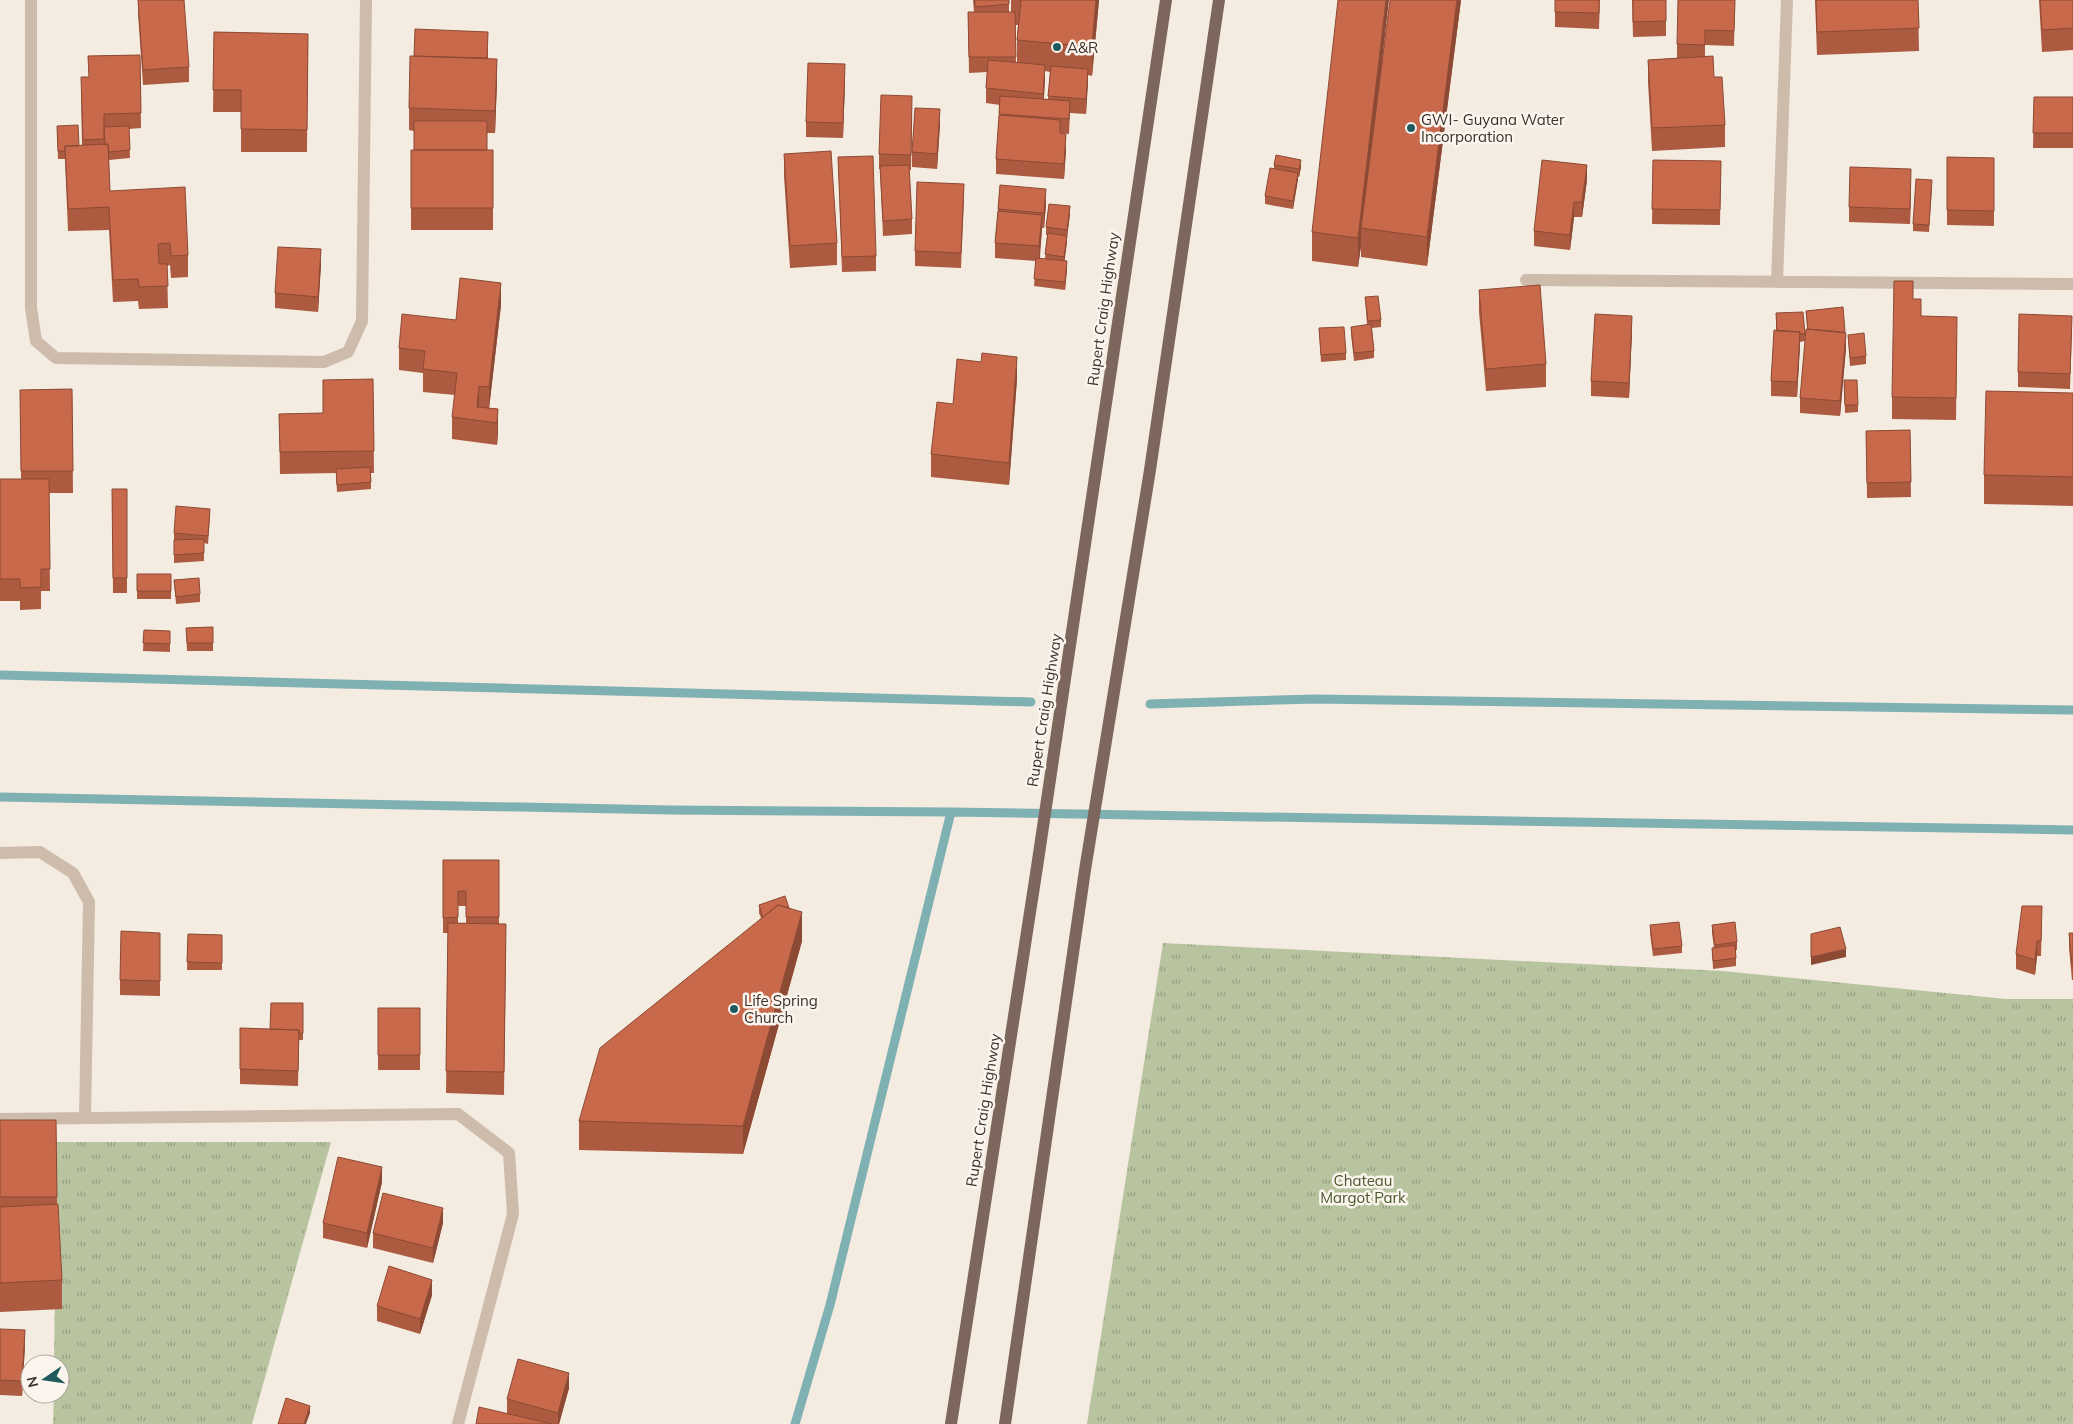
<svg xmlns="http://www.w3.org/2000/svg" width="2073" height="1424" viewBox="0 0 2073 1424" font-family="Mulish,sans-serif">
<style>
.park{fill:url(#park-tufts)}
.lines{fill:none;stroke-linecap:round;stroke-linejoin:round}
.stream{stroke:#7fb0b2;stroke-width:9}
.street{stroke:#cdbbac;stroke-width:12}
.primary{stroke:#7d675c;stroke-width:12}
.wall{fill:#ac5a40;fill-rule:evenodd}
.shaded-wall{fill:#8c4a34}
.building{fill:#c8694b;stroke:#8c4a34}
.poi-dot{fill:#1f5a5e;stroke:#fbf5ee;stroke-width:2}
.labels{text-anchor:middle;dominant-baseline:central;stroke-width:5;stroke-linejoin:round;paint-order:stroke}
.poi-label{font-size:15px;fill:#3b302b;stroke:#fbf5ee;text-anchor:start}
.street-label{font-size:15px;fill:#3b302b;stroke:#fbf5ee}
.park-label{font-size:15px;fill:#4a5a2e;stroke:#fbf5ee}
</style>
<defs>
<pattern id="park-tufts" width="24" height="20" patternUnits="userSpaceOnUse" patternTransform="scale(1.25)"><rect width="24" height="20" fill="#b8c4a0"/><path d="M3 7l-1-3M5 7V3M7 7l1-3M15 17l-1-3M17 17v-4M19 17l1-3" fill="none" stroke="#97a083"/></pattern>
</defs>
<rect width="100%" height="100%" fill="#f4ebe1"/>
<path class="park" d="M 1163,943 L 1723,971 L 2006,999 L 2073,999 L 2073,1424 L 1087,1424 Z
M 57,1142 L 331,1142 L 252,1424 L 53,1424 L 54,1394 L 60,1394 L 60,1364 L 54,1364 Z"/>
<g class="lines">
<path class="stream" d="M 0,675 L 1031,702
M 1150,704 L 1315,699 L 2073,710
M 0,797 L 671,810 L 951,812 L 2073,830
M 795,1424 L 830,1305 L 951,812"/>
<path class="street" d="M 31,0 L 31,308 L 36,341 L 56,358 L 324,362 L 348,352 L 362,321 L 366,0
M 1526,280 L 2073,284
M 1777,282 L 1787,0
M 0,853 L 40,852 L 73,873 L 89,902 L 85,1117
M 0,1119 L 458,1114 L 509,1153 L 513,1214 L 458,1424"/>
<path class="primary" d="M 951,1424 L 1037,867 L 1166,0
M 1005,1424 L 1085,870 L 1150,470 L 1219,0"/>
</g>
<path class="wall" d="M 138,0 L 189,67 L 189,82 L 143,85 L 138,14 Z
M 973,0 L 1009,0 L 1009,12 L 1011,12 L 1011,0 L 1099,0 L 1092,76 L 1088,75 L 1086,114 L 1070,113 L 1069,134 L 1060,133 L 1066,149 L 1064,179 L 996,174 L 996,159 L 1000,105 L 986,103 L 986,88 L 987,72 L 969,73 L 968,12 L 974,12 ZM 1015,25 L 1018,25 L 1017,40 L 1017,63 L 1016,63 ZM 1045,71 L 1050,72 L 1048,99 L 1044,99 Z
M 1461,0 L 1427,266 L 1361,257 L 1361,246 L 1358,267 L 1312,261 L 1312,232 L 1382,59 Z
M 1555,0 L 1600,0 L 1599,29 L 1555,27 Z
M 1632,0 L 1666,0 L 1666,36 L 1633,37 Z
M 1735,0 L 1734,46 L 1705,45 L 1705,57 L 1714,77 L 1725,125 L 1725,147 L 1652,151 L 1648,82 L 1648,60 L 1677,58 L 1677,44 Z
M 1815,0 L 1918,0 L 1919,51 L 1817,55 Z
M 2039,0 L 2073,0 L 2073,50 L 2042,52 Z
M 214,32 L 308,34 L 307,152 L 241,152 L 241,112 L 213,112 Z
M 488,47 L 488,58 L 497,81 L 495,133 L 487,133 L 487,150 L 493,150 L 493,230 L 411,230 L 411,150 L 414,150 L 414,131 L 409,130 L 409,108 L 414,56 Z
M 140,55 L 141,128 L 129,129 L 130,158 L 109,160 L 110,191 L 188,255 L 188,277 L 171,278 L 170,265 L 167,266 L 168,308 L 139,309 L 138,301 L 113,302 L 109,230 L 68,231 L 65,159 L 58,159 L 57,126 L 79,146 L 82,146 L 81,92 L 89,77 L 88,56 Z
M 845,79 L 843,138 L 806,137 L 806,122 Z
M 2034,97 L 2073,97 L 2073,148 L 2033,148 Z
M 912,111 L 911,170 L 909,170 L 912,219 L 912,234 L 883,236 L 880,169 L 879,169 L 879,154 Z
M 940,124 L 937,169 L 912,167 L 912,152 Z
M 784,154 L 837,243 L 837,265 L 790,268 L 784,176 Z
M 838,157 L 876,256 L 876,271 L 842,272 Z
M 1947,157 L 1994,158 L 1994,226 L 1947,225 Z
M 1653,160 L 1721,161 L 1720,225 L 1652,224 Z
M 1274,165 L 1301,167 L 1299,177 L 1298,177 L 1293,209 L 1265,204 L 1265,196 L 1274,169 Z
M 1587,180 L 1582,217 L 1574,217 L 1570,250 L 1534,246 L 1534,231 Z
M 1911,184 L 1910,224 L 1849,222 L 1849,207 Z
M 1000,185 L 1046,204 L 1044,228 L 1042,228 L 1040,258 L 1045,259 L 1047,235 L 1046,235 L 1046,227 L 1070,214 L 1064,261 L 1067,269 L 1065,290 L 1034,286 L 1036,261 L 995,258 L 995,243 Z
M 1932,187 L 1929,232 L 1913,231 L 1913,224 Z
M 964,199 L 961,268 L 915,266 L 915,251 Z
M 321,264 L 318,312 L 275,308 L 275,293 Z
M 1479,290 L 1546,364 L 1546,387 L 1486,391 L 1479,312 Z
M 1365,297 L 1381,320 L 1381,327 L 1372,328 L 1374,351 L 1374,358 L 1354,361 L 1351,334 L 1351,327 L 1367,325 Z
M 1913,299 L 1921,316 L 1957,339 L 1956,420 L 1892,419 L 1892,397 Z
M 501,305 L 489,408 L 498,409 L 498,431 L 497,445 L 452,439 L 452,417 L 455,395 L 423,392 L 423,373 L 399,370 L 399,348 L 456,320 Z
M 1843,307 L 1846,348 L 1840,416 L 1800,413 L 1800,398 L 1807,329 L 1806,311 Z
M 1776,313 L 1805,334 L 1805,341 L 1800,342 L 1797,397 L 1771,396 L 1771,381 L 1776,330 Z
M 1319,328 L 1346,353 L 1346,360 L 1321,362 Z
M 1632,331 L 1629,398 L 1591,396 L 1591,381 Z
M 2072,331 L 2070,389 L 2018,387 L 2018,372 Z
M 1848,335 L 1866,356 L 1866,364 L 1850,366 Z
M 373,379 L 374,473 L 371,473 L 371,489 L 337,492 L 336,473 L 280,474 L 279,414 L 323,413 Z
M 1017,379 L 1009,485 L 931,477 L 931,454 Z
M 1844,380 L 1858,405 L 1858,412 L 1845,413 Z
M 72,389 L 73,493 L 49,493 L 50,591 L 41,591 L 41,609 L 20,610 L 20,601 L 0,601 L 0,479 L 21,479 L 20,390 Z
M 2073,393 L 2073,506 L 1984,504 L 1984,475 Z
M 1910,430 L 1911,497 L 1867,498 L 1866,431 Z
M 112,489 L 127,489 L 127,593 L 113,593 Z
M 210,516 L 208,544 L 204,543 L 204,561 L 174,563 L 174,533 Z
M 137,574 L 171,574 L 171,599 L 137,599 Z
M 174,580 L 200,594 L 200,602 L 176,604 Z
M 213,627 L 213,651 L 187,651 L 186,628 Z
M 144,630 L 170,631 L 170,652 L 143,651 Z
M 443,860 L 499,860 L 499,924 L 506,946 L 504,1095 L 446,1093 L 448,933 L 443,933 ZM 458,906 L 466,906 L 466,923 L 458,923 Z
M 759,905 L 802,941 L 743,1154 L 579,1150 L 579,1121 L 761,918 L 759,913 Z
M 2042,921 L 2041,956 L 2037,956 L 2035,975 L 2016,969 L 2016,954 Z
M 1650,925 L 1682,946 L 1682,953 L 1653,956 L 1650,933 Z
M 1712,925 L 1737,942 L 1737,950 L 1736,950 L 1736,966 L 1713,969 L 1712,948 L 1714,948 L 1712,933 Z
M 160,933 L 160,996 L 120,995 L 120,980 Z
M 2069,933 L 2073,933 L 2073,980 L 2072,980 L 2069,948 Z
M 188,934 L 222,935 L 222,970 L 187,970 Z
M 303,1003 L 303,1040 L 299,1040 L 298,1086 L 240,1084 L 240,1028 L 270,1029 Z
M 378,1008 L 420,1008 L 420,1070 L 378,1070 Z
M 0,1120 L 56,1120 L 57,1204 L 62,1280 L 62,1309 L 0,1312 Z
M 382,1182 L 367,1248 L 323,1238 L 323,1223 Z
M 443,1223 L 433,1263 L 373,1248 L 373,1233 Z
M 432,1295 L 420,1334 L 377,1321 L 377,1306 Z
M 0,1329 L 25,1345 L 22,1396 L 0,1395 Z
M 569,1388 L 559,1424 L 476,1424 L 507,1414 L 507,1399 Z"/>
<path class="shaded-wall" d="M 1096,0 L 1099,0 L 1092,76 L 1092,47 Z
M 1386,0 L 1389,0 L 1363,228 L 1361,228 L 1361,246 L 1358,267 L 1358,238 Z
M 1457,0 L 1461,0 L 1427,266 L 1427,237 Z
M 497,59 L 497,81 L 495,133 L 495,111 Z
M 845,64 L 845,79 L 843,138 L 843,123 Z
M 1045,65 L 1045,80 L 1043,109 L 1043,94 Z
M 1088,69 L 1088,84 L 1086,114 L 1086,99 Z
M 940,109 L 940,124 L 937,169 L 937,154 Z
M 1066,134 L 1066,149 L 1064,179 L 1064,164 Z
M 1301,160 L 1301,167 L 1299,177 L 1299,169 Z
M 1587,165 L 1587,180 L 1582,217 L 1582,202 Z
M 1911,169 L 1911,184 L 1910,224 L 1910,209 Z
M 1298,173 L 1298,180 L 1293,209 L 1293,201 Z
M 1046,189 L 1046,204 L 1044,228 L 1044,213 Z
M 1574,202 L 1574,217 L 1570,250 L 1570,235 Z
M 1070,206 L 1070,214 L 1067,237 L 1067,230 Z
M 1042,215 L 1042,230 L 1039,261 L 1039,246 Z
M 1067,236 L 1067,243 L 1064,265 L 1064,257 Z
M 321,249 L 321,264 L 318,312 L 318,297 Z
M 1067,261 L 1067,269 L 1065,290 L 1065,282 Z
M 501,283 L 501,305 L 489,409 L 489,387 Z
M 1632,316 L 1632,331 L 1629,398 L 1629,383 Z
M 1800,332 L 1800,347 L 1797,397 L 1797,382 Z
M 1846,333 L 1846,348 L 1840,416 L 1840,401 Z
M 1017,357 L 1017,379 L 1009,485 L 1009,463 Z
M 479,386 L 479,408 L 477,407 Z
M 498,409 L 498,431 L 497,445 L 497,423 Z
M 802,912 L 802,941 L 743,1154 L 743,1126 Z
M 2037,941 L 2037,956 L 2035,975 L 2035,960 Z
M 1846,949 L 1846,957 L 1811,965 L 1811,957 Z
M 382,1167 L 382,1182 L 367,1248 L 367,1233 Z
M 443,1208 L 443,1223 L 433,1263 L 433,1248 Z
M 432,1280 L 432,1295 L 420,1334 L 420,1319 Z
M 25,1330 L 25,1345 L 22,1396 L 22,1381 Z
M 569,1373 L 569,1388 L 559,1424 L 558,1424 L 558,1413 Z
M 310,1406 L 310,1413 L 306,1424 L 304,1424 Z"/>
<path class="building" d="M 138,0 L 184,0 L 189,67 L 143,70 Z
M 975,0 L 1009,0 L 1009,4 L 975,7 Z
M 1021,0 L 1096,0 L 1092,47 L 1017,40 Z
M 1338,0 L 1386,0 L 1358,238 L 1312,232 Z
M 1390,0 L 1457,0 L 1427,237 L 1361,228 Z
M 1555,0 L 1599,0 L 1599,13 L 1555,12 Z
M 1633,0 L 1666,0 L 1666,21 L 1633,22 Z
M 1678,0 L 1735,0 L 1734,31 L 1705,30 L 1705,45 L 1677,44 Z
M 1816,0 L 1918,0 L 1919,28 L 1817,32 Z
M 2040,0 L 2073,0 L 2073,28 L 2042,30 Z
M 968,12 L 1015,12 L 1016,57 L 969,57 Z
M 415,29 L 488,32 L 487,58 L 414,56 Z
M 214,32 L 308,34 L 307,130 L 241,129 L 241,90 L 213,90 Z
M 140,55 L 141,113 L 104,114 L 104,139 L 83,140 L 81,77 L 89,77 L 88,56 Z
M 410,56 L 497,59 L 495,111 L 409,108 Z
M 1713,56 L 1714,77 L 1722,77 L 1725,125 L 1652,128 L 1648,60 Z
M 988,60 L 1045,65 L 1043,94 L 986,88 Z
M 808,63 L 845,64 L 843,123 L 806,122 Z
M 1051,66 L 1088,69 L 1086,99 L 1048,96 Z
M 881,95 L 912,96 L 911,155 L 879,154 Z
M 1000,96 L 1070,101 L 1069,119 L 999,114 Z
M 2034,97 L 2073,97 L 2073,133 L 2033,133 Z
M 915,108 L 940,109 L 937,154 L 912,152 Z
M 999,115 L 1060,120 L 1060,133 L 1066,134 L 1064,164 L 996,159 Z
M 414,121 L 487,121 L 487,150 L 414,150 Z
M 78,125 L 79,146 L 65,146 L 65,151 L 58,151 L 57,126 Z
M 129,126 L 130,150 L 109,152 L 108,144 L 105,145 L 104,127 Z
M 108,144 L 110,191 L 185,187 L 188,255 L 171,256 L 170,243 L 158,244 L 159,264 L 167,264 L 168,286 L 139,287 L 138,279 L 113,280 L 109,207 L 68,209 L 65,146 Z
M 411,150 L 493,150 L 493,208 L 411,208 Z
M 831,151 L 837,243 L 790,246 L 784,154 Z
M 1276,155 L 1301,160 L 1299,169 L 1274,165 Z
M 873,156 L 876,256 L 842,257 L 838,157 Z
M 1947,157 L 1994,158 L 1994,211 L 1947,210 Z
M 1542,160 L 1587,165 L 1582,202 L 1574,202 L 1570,235 L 1534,231 Z
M 1653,160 L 1721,161 L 1720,210 L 1652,209 Z
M 909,165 L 912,219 L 883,221 L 880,166 Z
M 1850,167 L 1911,169 L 1910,209 L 1849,207 Z
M 1270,168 L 1298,173 L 1293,201 L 1265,196 Z
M 1916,179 L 1932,180 L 1929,225 L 1913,224 Z
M 917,182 L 964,184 L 961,253 L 915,251 Z
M 1000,185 L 1046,189 L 1044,213 L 998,209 Z
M 1049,204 L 1070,206 L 1067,230 L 1046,227 Z
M 998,211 L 1042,215 L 1039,246 L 995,243 Z
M 1048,233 L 1067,236 L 1064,257 L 1045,254 Z
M 278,247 L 321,249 L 318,297 L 275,293 Z
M 1036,258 L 1067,261 L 1065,282 L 1034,279 Z
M 460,278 L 501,283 L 489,387 L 479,386 L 477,407 L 498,409 L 497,423 L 452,417 L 457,373 L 423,369 L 425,351 L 399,348 L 402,314 L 456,320 Z
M 1894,281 L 1913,281 L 1913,299 L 1921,299 L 1921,316 L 1957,317 L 1956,398 L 1892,397 Z
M 1540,285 L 1546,364 L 1486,369 L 1479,290 Z
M 1378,296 L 1381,320 L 1368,321 L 1365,297 Z
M 1843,307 L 1845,332 L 1841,332 L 1808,329 L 1806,311 Z
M 1803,312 L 1805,334 L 1800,334 L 1800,332 L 1777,331 L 1776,313 Z
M 1595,314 L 1632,316 L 1629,383 L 1591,381 Z
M 2019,314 L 2072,316 L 2070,374 L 2018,372 Z
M 1371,324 L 1374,351 L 1354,353 L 1351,327 Z
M 1344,327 L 1346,353 L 1321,355 L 1319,328 Z
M 1806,329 L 1846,333 L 1840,401 L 1800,398 Z
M 1774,330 L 1800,332 L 1797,382 L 1771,381 Z
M 1864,333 L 1866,356 L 1850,358 L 1848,335 Z
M 982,353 L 1017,357 L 1009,463 L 931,454 L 937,402 L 953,404 L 957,359 L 981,362 Z
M 373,379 L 374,451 L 280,452 L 279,414 L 323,413 L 323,380 Z
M 1844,380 L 1857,380 L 1858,405 L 1845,405 Z
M 72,389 L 73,471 L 21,471 L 20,390 Z
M 1986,391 L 2073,393 L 2073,477 L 1984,475 Z
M 1910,430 L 1911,482 L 1867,483 L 1866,431 Z
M 370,467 L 371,482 L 337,485 L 336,469 Z
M 0,479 L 49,479 L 50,569 L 41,569 L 41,587 L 20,588 L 20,579 L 0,579 Z
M 112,489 L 127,489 L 127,578 L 113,578 Z
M 176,506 L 210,509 L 208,536 L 174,533 Z
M 204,539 L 204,553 L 174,555 L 174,540 Z
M 137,574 L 171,574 L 171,591 L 137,591 Z
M 199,578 L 200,594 L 176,597 L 174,580 Z
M 213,627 L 213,643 L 187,643 L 186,628 Z
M 144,630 L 170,631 L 170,644 L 143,643 Z
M 443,860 L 499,860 L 499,917 L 466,917 L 466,891 L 458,891 L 458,917 L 443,918 Z
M 785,896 L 789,908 L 778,905 L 763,917 L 759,905 Z
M 778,905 L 802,912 L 743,1126 L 579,1121 L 600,1048 Z
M 2022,906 L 2042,906 L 2041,941 L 2037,941 L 2035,960 L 2016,954 Z
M 1679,922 L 1682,946 L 1653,949 L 1650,925 Z
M 1735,922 L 1737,942 L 1715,945 L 1712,925 Z
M 448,923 L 506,924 L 504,1072 L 446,1071 Z
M 1840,927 L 1846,949 L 1811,957 L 1811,934 Z
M 121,931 L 160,933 L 160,981 L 120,980 Z
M 2069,933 L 2073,933 L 2073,965 L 2072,965 Z
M 188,934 L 222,935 L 222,963 L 187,962 Z
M 1735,945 L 1736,958 L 1713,961 L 1712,948 Z
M 271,1003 L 303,1003 L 303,1033 L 299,1033 L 299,1030 L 270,1029 Z
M 378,1008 L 420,1008 L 420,1055 L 378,1055 Z
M 240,1028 L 299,1030 L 298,1071 L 240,1069 Z
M 0,1120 L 56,1120 L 57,1197 L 0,1197 Z
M 338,1157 L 382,1167 L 367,1233 L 323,1223 Z
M 383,1193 L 443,1208 L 433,1248 L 373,1233 Z
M 58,1204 L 62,1280 L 0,1283 L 0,1207 Z
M 389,1266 L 432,1280 L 420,1319 L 377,1306 Z
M 0,1329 L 25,1330 L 22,1381 L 0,1380 Z
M 518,1359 L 569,1373 L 558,1413 L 507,1399 Z
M 286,1398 L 310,1406 L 304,1424 L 278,1424 Z
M 479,1407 L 552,1424 L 476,1424 Z"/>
<g class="poi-dot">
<circle cx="1057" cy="47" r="5"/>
<circle cx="1411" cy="128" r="5"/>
<circle cx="734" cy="1009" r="5"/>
</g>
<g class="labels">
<g class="poi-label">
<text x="1067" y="47">A&amp;R</text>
<text x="1421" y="119">GWI- Guyana Water<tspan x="1421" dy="17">Incorporation</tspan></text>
<text x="744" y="1000">Life Spring<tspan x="744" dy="17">Church</tspan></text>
</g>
<g class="street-label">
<text transform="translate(1103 309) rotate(-82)">Rupert Craig Highway</text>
<text transform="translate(1044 710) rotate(-81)">Rupert Craig Highway</text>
<text transform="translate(983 1110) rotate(-81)">Rupert Craig Highway</text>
</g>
<g class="park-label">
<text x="1363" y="1180">Chateau<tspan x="1363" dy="17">Margot Park</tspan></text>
</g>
</g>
<g transform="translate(45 1379) rotate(257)"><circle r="24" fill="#fbf5ee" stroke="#aea6a0"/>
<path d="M0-4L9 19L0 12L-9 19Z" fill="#1f5a5e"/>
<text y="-8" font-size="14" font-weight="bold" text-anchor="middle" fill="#3b302b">N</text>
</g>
</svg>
